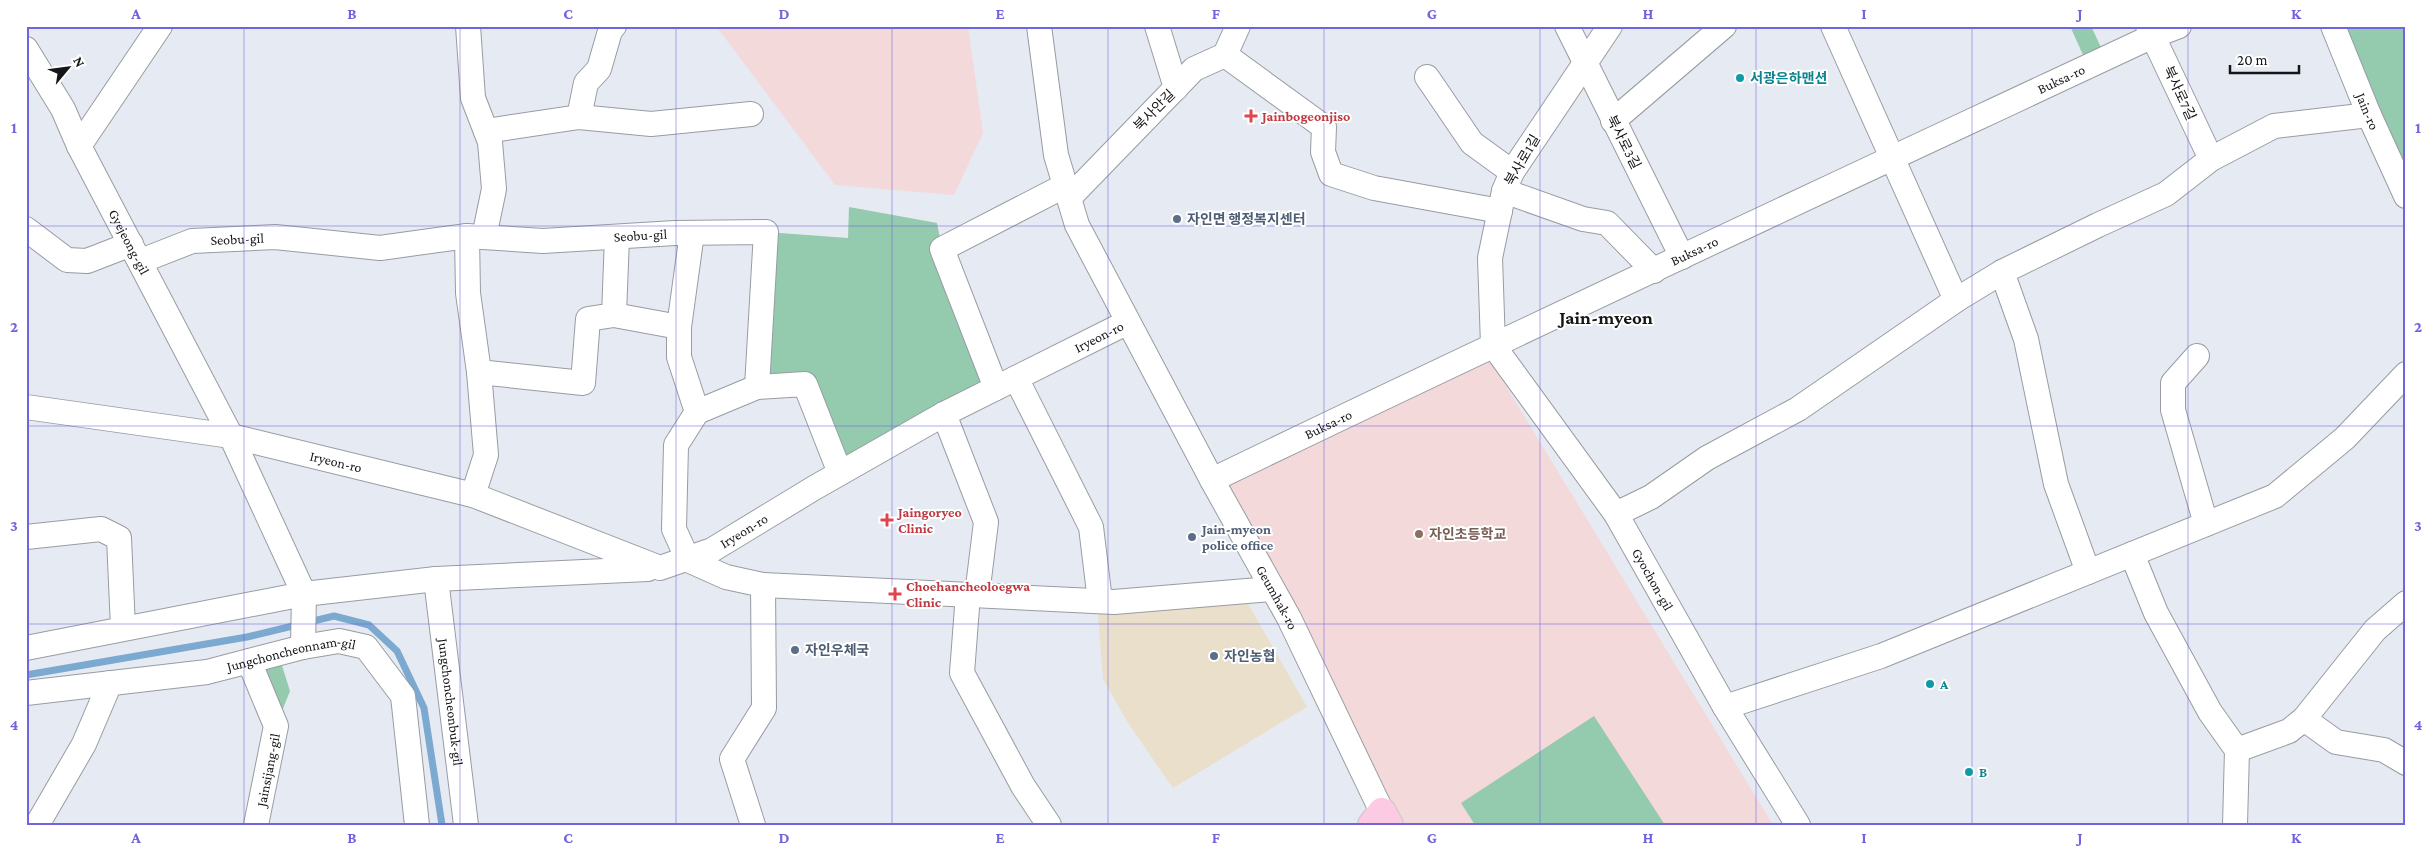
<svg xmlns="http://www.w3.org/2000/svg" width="2432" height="851" viewBox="0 0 2432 851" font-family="'Crimson Pro','Noto Sans KR',serif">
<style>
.commercial{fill:#e9dfca}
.education{fill:#f4d9db}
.green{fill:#94caae}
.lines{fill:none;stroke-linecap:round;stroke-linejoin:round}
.stream{stroke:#7ba9cf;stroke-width:7}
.minor-casing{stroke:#989ca2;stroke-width:26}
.major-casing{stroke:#c7c7c8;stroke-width:30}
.minor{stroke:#fff;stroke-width:24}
.major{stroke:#fdcae3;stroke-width:28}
.grid{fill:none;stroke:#7164df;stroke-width:1;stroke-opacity:0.55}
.culture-dot{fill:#0f9aa8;stroke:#fff;stroke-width:2}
.health-dot{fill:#e0444e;stroke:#fff;stroke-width:2}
.service-dot{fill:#5c6f8a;stroke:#fff;stroke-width:2}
.education-dot{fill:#8d6e63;stroke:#fff;stroke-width:2}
.labels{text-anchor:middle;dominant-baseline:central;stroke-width:4;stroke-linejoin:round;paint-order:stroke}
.culture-label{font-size:14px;font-weight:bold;fill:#0d838f;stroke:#fff;text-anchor:start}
.street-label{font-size:14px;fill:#151619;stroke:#fff}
.health-label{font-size:14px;font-weight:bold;fill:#be3a42;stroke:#fff;text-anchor:start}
.service-label{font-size:14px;font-weight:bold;fill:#4e5e75;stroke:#fff;text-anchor:start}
.education-label{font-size:14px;font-weight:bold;fill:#785e54;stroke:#fff;text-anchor:start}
.district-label{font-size:19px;font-weight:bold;fill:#151619;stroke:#fff}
.neatline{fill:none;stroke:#7164df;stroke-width:2}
.grid-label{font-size:16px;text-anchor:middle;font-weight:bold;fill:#7164df}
</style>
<rect width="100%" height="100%" fill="#e6eaf2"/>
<path class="commercial" d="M 1097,602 L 1247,602 L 1307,707 L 1173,788 L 1128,723 L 1103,679 Z"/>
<path class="education" d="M 716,26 L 968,26 L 983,133 L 954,195 L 835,185 Z
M 1484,350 L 1773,825 L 1389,825 L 1212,480 Z"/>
<path class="green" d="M 2070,26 L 2091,26 L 2106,58 L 2088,66 Z
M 2333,26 L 2406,26 L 2406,189 Z
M 849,207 L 937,223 L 942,249 L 996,388 L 840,473 L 805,384 L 757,387 L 766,232 L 848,238 Z
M 278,653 L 290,691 L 276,726 L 249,661 Z
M 1594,716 L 1665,825 L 1475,825 L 1461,803 Z"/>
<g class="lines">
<path class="stream" d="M 26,675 L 247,637 L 334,616 L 369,625 L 397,651 L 424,708 L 442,825"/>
<defs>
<g id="minor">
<path d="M 468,26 L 473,98 L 490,142 L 494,189 L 484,237"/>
<path id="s1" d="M 1039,26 L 1056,155 L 1077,225 L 1212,480 L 1289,618 L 1382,812"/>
<path d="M 1157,26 L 1176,88"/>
<path d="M 1567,26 L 1682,257"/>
<path id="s2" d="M 1610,26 L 1512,172 L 1504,191 L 1490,258 L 1493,345 L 1616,514 L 1725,707 L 1798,825"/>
<path d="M 1833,26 L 1956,300"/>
<path d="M 2148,26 L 2211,159"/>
<path id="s3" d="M 2333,26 L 2369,115 L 2406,196"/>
<path id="s4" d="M 26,49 L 63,109 L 79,146 L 231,436 L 304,594 L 436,579 L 648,569"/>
<path d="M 1225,55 L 1324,127 L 1323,152 L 1331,174 L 1374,188 L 1500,211"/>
<path d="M 1427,77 L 1472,143 L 1512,172"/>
<path d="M 579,117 L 586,83 L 599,69 L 610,31 L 614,26"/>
<path d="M 1613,121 L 1724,26"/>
<path d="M 486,131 L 579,117 L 651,124 L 751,114"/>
<path d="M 79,146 L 160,26"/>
<path d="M 1504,191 L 1583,219 L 1607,223 L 1654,271"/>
<path d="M 1069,198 L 1194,69 L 1225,55 L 1238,26"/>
<path d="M 26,229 L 67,260 L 87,261 L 131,244"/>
<path d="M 692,233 L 679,327 L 679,357 L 697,412"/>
<path d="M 467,236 L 468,293 L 479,372 L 486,455 L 473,495"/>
<path id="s5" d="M 141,261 L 192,241 L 275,237 L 380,248 L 467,236 L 543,241 L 675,233 L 766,232 L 757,387 L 697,412 L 676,445 L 674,529 L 688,560 L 726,577 L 763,585 L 1114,602 L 1271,589"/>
<path d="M 2002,272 L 2026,339 L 2056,484 L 2088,572"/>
<path d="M 614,315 L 679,327"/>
<path d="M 2197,356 L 2173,383 L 2173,410 L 2206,524"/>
<path d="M 479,372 L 583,383 L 588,319 L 614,315 L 617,237"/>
<path d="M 1016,378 L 1091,527 L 1100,601"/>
<path d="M 757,387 L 805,384 L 840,473"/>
<path d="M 996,388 L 942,249 L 1064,186"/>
<path id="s6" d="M 26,407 L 231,436 L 473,495 L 660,568 L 712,550 L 814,488 L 944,414 L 1128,322"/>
<path d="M 944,414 L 986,522 L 977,595"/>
<path id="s7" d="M 1212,480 C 1524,329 1839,183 2153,36 L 2179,26"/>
<path d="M 1616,514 L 1651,497 L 1707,458 L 1798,409 L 1956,300 L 2002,272 L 2098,225 L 2166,194 L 2211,159 L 2274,126 L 2369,115"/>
<path d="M 26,537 L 101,529 L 119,538 L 123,628"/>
<path d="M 2132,554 L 2156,613 L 2210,712 L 2237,750 L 2235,825"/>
<path id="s8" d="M 436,579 L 466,825"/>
<path d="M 968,594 L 962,673 L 1023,786 L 1049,825"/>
<path d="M 26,648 L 304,594 L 303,647"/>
<path d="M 249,661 L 276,726 L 256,825"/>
<path id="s9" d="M 26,693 L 207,672 L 303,647 L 339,641 L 366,647 L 403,696 L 417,825"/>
<path d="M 1725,707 L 1881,656 L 2275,496 L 2345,438 L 2406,374"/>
<path d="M 2304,719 L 2375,630 L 2406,603"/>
<path d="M 2237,750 L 2289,731 L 2304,719 L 2336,742 L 2384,750 L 2406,763"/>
<path d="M 37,825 L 84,744 L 110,683"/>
<path d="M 753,825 L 732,759 L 764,708 L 763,585"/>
</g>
<path id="major" d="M 1372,825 L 1382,812 L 1389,825"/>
</defs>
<use href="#minor" class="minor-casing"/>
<use href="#major" class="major-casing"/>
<use href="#minor" class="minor"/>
<use href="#major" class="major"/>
</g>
<path class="grid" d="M 244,26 L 244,825M 460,26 L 460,825M 676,26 L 676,825M 892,26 L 892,825M 1108,26 L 1108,825M 1324,26 L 1324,825M 1540,26 L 1540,825M 1756,26 L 1756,825M 1972,26 L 1972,825M 2188,26 L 2188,825M 26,226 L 2406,226M 26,426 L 2406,426M 26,624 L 2406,624"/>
<g class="culture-dot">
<circle cx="1740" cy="78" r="5"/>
<circle cx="1930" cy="684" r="5"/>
<circle cx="1969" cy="772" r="5"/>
</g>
<g class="health-dot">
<path d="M1248.5 108.5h5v5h5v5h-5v5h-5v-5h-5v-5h5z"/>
<path d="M884.5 512.5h5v5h5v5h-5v5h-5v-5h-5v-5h5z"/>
<path d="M892.5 586.5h5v5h5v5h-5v5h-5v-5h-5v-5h5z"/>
</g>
<g class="service-dot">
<circle cx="1177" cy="219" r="5"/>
<circle cx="1192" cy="537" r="5"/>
<circle cx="795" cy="650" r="5"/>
<circle cx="1214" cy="656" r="5"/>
</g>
<circle class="education-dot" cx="1419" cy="534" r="5"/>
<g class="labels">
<g class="culture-label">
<text x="1750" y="78">서광은하맨션</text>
<text x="1940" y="684">A</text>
<text x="1979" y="772">B</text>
</g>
<g class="street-label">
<text stroke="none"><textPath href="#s7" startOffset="939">Buksa-ro</textPath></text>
<text transform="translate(2180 93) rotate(65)">북사로7길</text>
<text transform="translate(1154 110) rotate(-45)">북사안길</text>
<text stroke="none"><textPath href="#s3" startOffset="92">Jain-ro</textPath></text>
<text transform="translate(1624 142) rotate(63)">북사로3길</text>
<text transform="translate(1522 160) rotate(-60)">북사로1길</text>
<text stroke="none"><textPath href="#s5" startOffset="505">Seobu-gil</textPath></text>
<text stroke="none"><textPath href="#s5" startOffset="100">Seobu-gil</textPath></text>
<text stroke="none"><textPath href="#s4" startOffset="219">Gyejeong-gil</textPath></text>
<text stroke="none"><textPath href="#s7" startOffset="534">Buksa-ro</textPath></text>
<text stroke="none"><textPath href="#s6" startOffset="1154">Iryeon-ro</textPath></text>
<text stroke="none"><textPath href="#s7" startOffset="129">Buksa-ro</textPath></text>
<text stroke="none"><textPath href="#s6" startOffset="315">Iryeon-ro</textPath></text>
<text stroke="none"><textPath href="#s6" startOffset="749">Iryeon-ro</textPath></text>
<text stroke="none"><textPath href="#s2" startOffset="636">Gyochon-gil</textPath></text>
<text stroke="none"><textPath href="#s1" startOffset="626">Geumhak-ro</textPath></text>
<text stroke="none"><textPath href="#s9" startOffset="269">Jungchoncheonnam-gil</textPath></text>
<text stroke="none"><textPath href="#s8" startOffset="124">Jungchoncheonbuk-gil</textPath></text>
<text transform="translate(268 770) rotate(-79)">Jainsijang-gil</text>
</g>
<g class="health-label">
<text x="1262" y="116">Jainbogeonjiso</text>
<text x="898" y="512">Jaingoryeo<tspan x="898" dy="16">Clinic</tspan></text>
<text x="906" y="586">Choehancheoloegwa<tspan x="906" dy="16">Clinic</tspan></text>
</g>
<g class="service-label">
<text x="1187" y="219">자인면 행정복지센터</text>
<text x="1202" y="529">Jain-myeon<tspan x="1202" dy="16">police office</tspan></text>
<text x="805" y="650">자인우체국</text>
<text x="1224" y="656">자인농협</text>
</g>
<g class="education-label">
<text x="1429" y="534">자인초등학교</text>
</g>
<g class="district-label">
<text x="1606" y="317">Jain-myeon</text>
</g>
</g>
<rect width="2432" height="851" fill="none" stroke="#ffffff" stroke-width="55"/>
<g transform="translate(68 68) rotate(61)" stroke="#ffffff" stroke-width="4" paint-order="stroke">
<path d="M0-4L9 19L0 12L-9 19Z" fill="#151619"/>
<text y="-8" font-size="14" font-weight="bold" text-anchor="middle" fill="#151619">N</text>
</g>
<path d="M2230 65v8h69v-8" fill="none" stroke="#151619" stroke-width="2.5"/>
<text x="2237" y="65" font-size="15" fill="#151619" stroke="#ffffff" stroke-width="4" paint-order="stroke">20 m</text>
<rect x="28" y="28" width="2376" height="796" class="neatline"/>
<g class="grid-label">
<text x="136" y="19">A</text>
<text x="352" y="19">B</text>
<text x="568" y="19">C</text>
<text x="784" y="19">D</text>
<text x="1000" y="19">E</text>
<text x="1216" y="19">F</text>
<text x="1432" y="19">G</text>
<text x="1648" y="19">H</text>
<text x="1864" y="19">I</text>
<text x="2080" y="19">J</text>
<text x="2296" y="19">K</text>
<text x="14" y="133">1</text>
<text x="2418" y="133">1</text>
<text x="14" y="332">2</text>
<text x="2418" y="332">2</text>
<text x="14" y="531">3</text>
<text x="2418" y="531">3</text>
<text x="14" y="730">4</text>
<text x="2418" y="730">4</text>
<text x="136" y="843">A</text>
<text x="352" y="843">B</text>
<text x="568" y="843">C</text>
<text x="784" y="843">D</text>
<text x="1000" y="843">E</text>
<text x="1216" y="843">F</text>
<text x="1432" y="843">G</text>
<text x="1648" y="843">H</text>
<text x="1864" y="843">I</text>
<text x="2080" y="843">J</text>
<text x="2296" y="843">K</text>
</g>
</svg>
